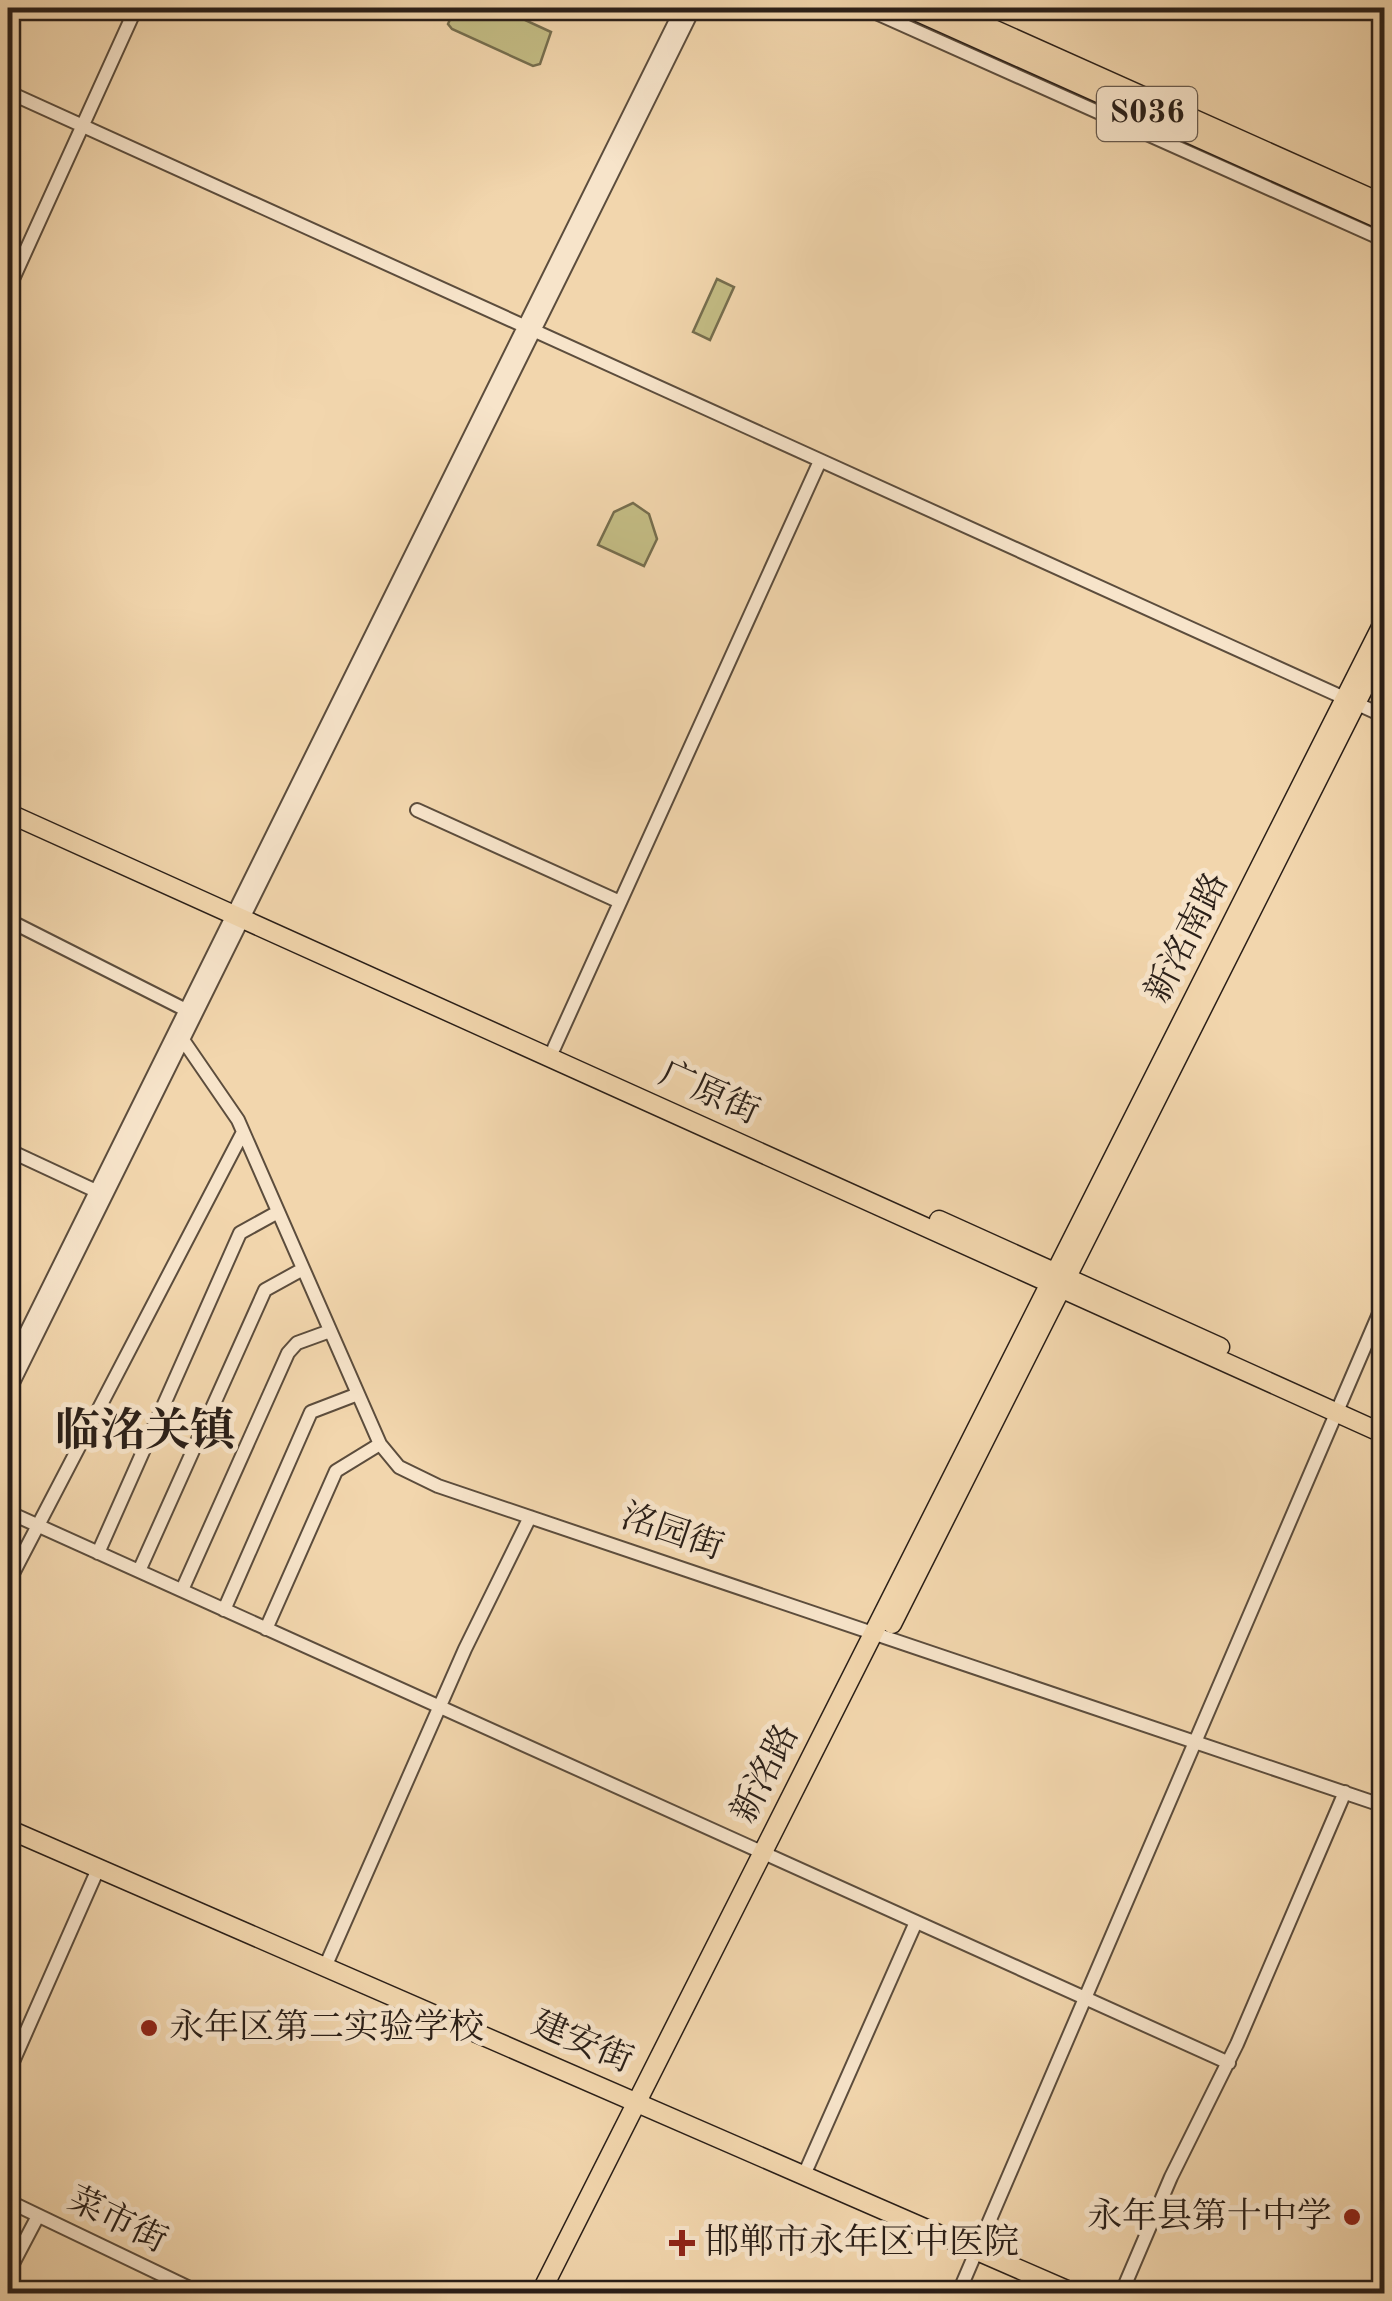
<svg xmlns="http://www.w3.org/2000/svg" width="1392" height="2301" viewBox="0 0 1392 2301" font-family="'Old Standard TT','Noto Serif SC',serif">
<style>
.green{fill:#c3bc84;stroke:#766e4e;stroke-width:2.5}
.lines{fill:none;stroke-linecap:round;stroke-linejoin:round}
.minor-casing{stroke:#5c4d3d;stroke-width:16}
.major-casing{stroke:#2a1f18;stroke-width:21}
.minor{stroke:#f7e4ca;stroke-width:12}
.major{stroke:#f2d6ad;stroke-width:18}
.poi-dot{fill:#8f2418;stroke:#f7e4ca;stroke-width:4}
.labels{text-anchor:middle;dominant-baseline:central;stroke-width:10;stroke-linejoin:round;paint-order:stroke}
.shield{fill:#f7e4ca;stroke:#685a4d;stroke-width:2.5}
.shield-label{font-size:32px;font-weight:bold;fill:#2a1f18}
.street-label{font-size:35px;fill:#2a1f18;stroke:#f7e4ca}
.poi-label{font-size:35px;fill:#2a1f18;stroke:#f7e4ca;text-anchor:start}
.district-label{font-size:45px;font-weight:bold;fill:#2a1f18;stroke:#f7e4ca}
</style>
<rect width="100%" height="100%" fill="#f2d6ad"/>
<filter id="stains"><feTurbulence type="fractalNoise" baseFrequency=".002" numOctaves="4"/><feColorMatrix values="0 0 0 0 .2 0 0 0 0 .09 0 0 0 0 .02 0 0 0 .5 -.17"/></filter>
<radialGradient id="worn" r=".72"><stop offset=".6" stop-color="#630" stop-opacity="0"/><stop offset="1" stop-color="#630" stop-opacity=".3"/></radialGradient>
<path class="green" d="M 455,8 L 499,8 L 551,32 L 540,64 L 533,66 L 452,29 L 448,24 Z
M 717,279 L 734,287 L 710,340 L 693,332 Z
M 633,503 L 649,514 L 657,539 L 644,566 L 598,545 L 614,512 Z"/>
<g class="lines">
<defs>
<path id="minor" d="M 865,8 L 1384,240
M 8,92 L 1384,716
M 8,290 L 136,8
M 417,810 L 620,902
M 8,920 L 186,1010
M 183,1040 L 238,1120 L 380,1444 L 399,1467 L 438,1486 L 1384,1806
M 554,1048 L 820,461
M 8,1150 L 96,1191
M 8,1369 L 682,8
M 8,1393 L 694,8
M 8,1512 L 1229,2063
M 98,1553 L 240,1233 L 278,1212
M 139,1571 L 265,1290 L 303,1269
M 8,1583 L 243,1132
M 182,1590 L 288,1353 L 297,1343 L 330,1331
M 224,1610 L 311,1412 L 358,1394
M 266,1629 L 336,1471 L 380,1444
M 325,1967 L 465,1649 L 530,1517
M 8,2073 L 98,1869
M 804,2175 L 916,1922
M 8,2201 L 202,2294
M 8,2273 L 38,2216
M 958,2294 L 1384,1302
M 1121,2294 L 1171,2177 L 1237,2044 L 1345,1792"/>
<path id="major" d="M 909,8 L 1384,221
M 946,8 L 1384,204
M 8,813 L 1384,1434
M 939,1220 L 1220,1347
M 892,1624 L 1384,648
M 8,1829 L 1076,2294
M 540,2294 L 1384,621"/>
</defs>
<use href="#minor" class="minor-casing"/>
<use href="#major" class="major-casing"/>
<use href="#minor" class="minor"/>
<use href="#major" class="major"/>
</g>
<g class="poi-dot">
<circle cx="149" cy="2028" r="10"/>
<circle cx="1352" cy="2217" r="10"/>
<path d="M677 2228h10v10h10v10h-10v10h-10v-10h-10v-10h10z"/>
</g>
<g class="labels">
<rect class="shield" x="1097" y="87" width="100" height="54" rx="8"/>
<g class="shield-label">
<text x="1147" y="114">S036</text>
</g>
<g class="street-label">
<text transform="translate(1188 938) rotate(-63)">新洺南路</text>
<text transform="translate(709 1094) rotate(24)">广原街</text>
<text transform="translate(672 1533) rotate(19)">洺园街</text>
<text transform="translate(766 1774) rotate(-63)">新洺路</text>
<text transform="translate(582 2043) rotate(23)">建安街</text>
<text transform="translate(117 2221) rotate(26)">菜市街</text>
</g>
<g class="poi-label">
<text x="169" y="2028">永年区第二实验学校</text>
<text x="1332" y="2217" text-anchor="end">永年县第十中学</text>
<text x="704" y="2243">邯郸市永年区中医院</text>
</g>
<g class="district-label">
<text x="145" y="1433">临洺关镇</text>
</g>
</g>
<rect width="1392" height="2301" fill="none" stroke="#f2d6ad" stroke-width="40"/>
<rect x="10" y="10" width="1372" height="2281" fill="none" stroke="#2a1f18" stroke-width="5"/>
<rect x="20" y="20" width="1352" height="2261" fill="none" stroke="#2a1f18" stroke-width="2.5"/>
<rect width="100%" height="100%" filter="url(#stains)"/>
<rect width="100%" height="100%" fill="url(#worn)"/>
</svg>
